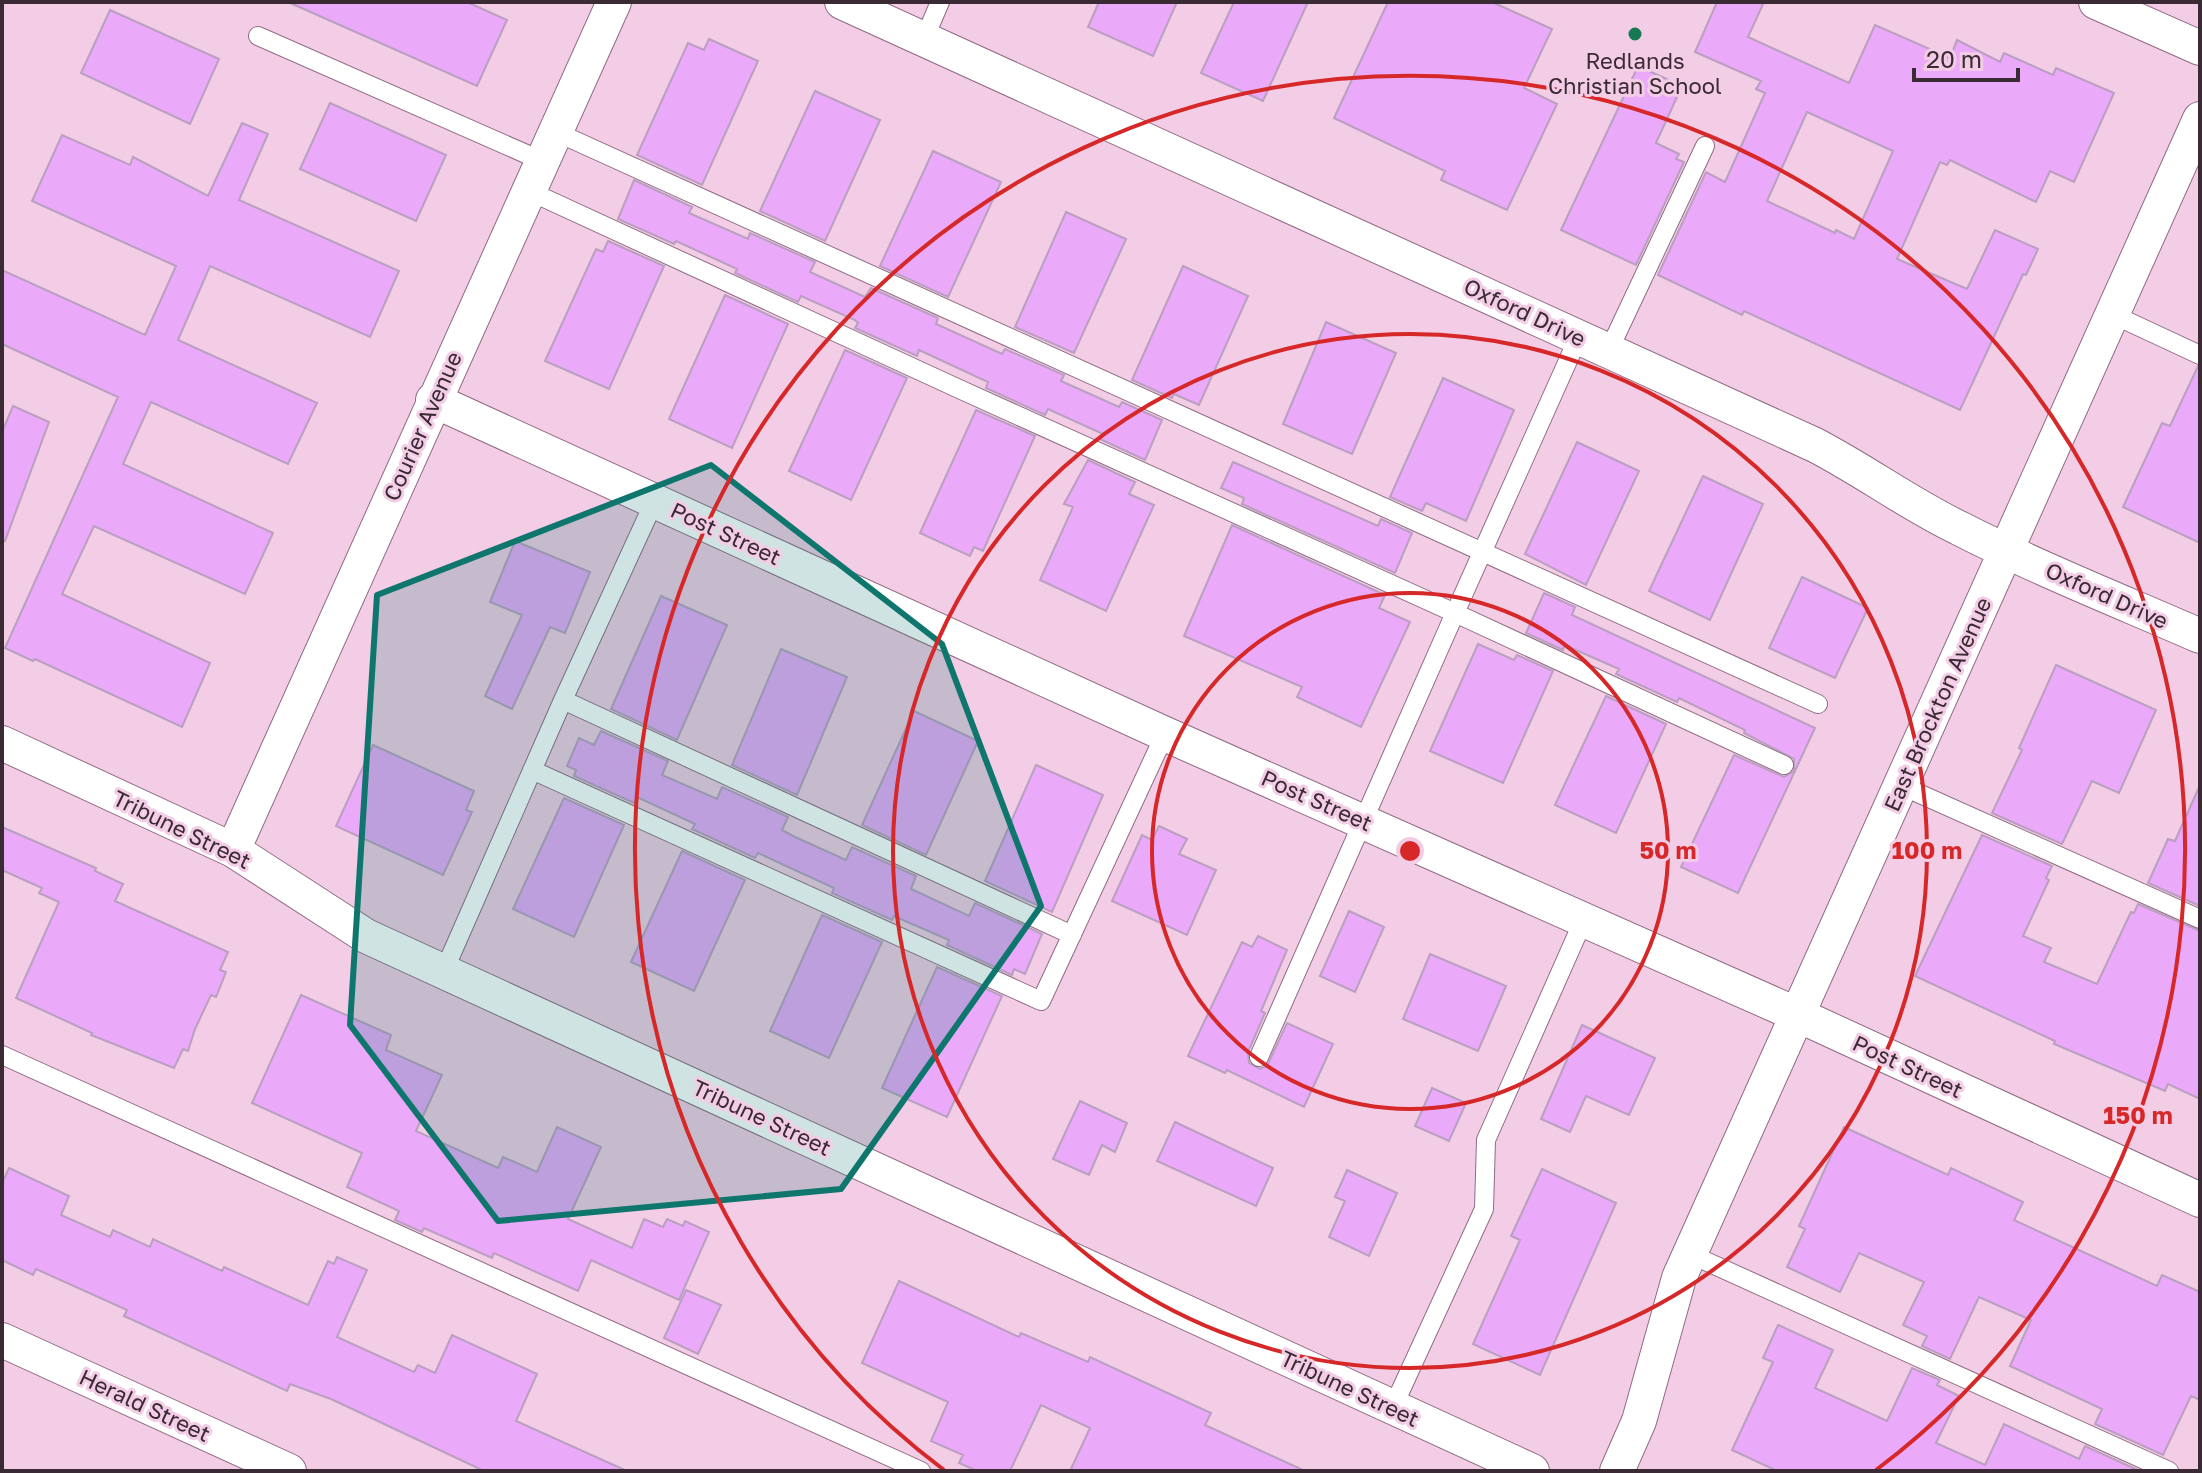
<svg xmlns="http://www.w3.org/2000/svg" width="2202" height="1473" viewBox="0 0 2202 1473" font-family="'Golos Text',sans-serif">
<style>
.building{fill:#eaa9f9;stroke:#b99fc0;stroke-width:2;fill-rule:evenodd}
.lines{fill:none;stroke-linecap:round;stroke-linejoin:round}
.lane-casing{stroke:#8f6c83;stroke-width:20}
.street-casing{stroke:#8f6c83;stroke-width:36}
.lane{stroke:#fff;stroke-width:18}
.street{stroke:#fff;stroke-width:34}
.marked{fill:#0f766e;fill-opacity:0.2;stroke:#0f766e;stroke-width:6;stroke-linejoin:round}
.ring{fill:none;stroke:#d62828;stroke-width:4}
.poi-dot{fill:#177951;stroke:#f3cce5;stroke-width:3}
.labels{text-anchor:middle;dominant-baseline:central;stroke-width:6;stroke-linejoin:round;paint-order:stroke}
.poi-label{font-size:22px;fill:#392a34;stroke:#f3cce5}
.street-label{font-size:22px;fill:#392a34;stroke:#f3cce5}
.centre{fill:#d62828;stroke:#f3cce5;stroke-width:4}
.ring-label{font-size:24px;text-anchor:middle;font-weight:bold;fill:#d62828;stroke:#f3cce5;stroke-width:6;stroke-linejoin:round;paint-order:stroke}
</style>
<rect width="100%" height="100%" fill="#f3cce5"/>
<path class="building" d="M 288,2 L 467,2 L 507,20 L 477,86 Z
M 1099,2 L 1177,2 L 1153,56 L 1088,27 Z
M 1234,2 L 1308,2 L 1263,101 L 1201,73 Z
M 1388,2 L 1492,2 L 1552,29 L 1524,88 L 1557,104 L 1507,210 L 1441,180 L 1445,171 L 1334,118 Z
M 1717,2 L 1764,2 L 1748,37 L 1849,83 L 1875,25 L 1950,58 L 1957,40 L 2000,62 L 2004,53 L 2053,75 L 2056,68 L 2114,93 L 2074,182 L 2050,171 L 2036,202 L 1950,160 L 1947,165 L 1940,162 L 1897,259 L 1967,289 L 1995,230 L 2038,249 L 2026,275 L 2023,274 L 1960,410 L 1744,311 L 1742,315 L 1658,275 L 1706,172 L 1725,182 L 1765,93 L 1756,89 L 1761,81 L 1695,52 ZM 1807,112 L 1893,151 L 1854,239 L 1836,230 L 1835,233 L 1767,201 Z
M 110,10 L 219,59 L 190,124 L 81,73 Z
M 709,39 L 758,61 L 702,185 L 637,155 L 688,43 L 704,50 Z
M 1638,66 L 1682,86 L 1656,143 L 1679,154 L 1676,159 L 1684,162 L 1636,265 L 1561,230 Z
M 815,91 L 880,120 L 825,241 L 760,211 Z
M 330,103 L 446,155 L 416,221 L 300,169 Z
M 242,123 L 268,134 L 239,200 L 399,271 L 370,337 L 210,266 L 178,340 L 317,403 L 288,464 L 151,402 L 123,464 L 273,533 L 245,594 L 94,526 L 62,594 L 210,663 L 182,727 L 35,659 L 33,661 L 5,648 L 118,397 L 2,344 L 2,270 L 145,335 L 176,266 L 32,201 L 62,135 L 130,165 L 133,157 L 208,196 Z
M 933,151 L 1001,182 L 948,297 L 880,266 Z
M 634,180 L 692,207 L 689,213 L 748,239 L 750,233 L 815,262 L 810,272 L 865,297 L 871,288 L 938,318 L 936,324 L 1002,354 L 1005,349 L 1064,375 L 1061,381 L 1119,407 L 1122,402 L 1162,420 L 1145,460 L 1100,439 L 1103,434 L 1048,409 L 1045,415 L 986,388 L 988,382 L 919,350 L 917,356 L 855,328 L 858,323 L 855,320 L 801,296 L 798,302 L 735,273 L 737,269 L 676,241 L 674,244 L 618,219 Z
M 1066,212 L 1126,239 L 1074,353 L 1015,327 Z
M 608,241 L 664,266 L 609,389 L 545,361 L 596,249 L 603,252 Z
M 1183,266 L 1248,296 L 1199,405 L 1174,394 L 1172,398 L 1132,380 Z
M 725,295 L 788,324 L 732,448 L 669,419 Z
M 1326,322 L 1396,353 L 1352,454 L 1283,424 Z
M 845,350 L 907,378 L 851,500 L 789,471 Z
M 2198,366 L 2200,367 L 2200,543 L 2123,507 L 2162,423 L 2170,426 Z
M 1443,378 L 1514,410 L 1466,521 L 1426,503 L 1422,511 L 1390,497 Z
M 13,406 L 49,422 L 5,541 L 2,540 L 2,432 Z
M 976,410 L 1035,436 L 983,551 L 974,547 L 970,556 L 920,533 Z
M 1577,442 L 1639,471 L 1586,585 L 1525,554 Z
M 1088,460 L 1135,482 L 1129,494 L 1154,505 L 1106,611 L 1040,580 L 1073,507 L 1064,504 Z
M 1233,462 L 1378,526 L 1381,519 L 1412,533 L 1395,573 L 1242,504 L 1244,498 L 1221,488 Z
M 1703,476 L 1763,504 L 1710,620 L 1649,591 Z
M 1232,525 L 1385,595 L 1379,608 L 1410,622 L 1361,727 L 1297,697 L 1302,687 L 1184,636 Z
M 515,541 L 590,572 L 565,633 L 550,627 L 512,709 L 485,696 L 522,615 L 490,602 Z
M 1802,577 L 1868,608 L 1835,678 L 1769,648 Z
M 1544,593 L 1575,607 L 1572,615 L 1815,728 L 1738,893 L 1681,867 L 1734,755 L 1784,777 L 1794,771 L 1794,759 L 1744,733 L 1745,730 L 1679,698 L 1677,702 L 1616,674 L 1619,669 L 1569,647 L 1564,646 L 1563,650 L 1526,633 Z
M 661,596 L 727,625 L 677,740 L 611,709 Z
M 1478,644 L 1514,660 L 1517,655 L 1553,671 L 1503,783 L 1430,751 Z
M 781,649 L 847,677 L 797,795 L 732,765 Z
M 2056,665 L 2156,710 L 2119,793 L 2092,781 L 2062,844 L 1992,813 L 2022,750 L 2019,748 Z
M 1606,696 L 1666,724 L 1616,833 L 1555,805 Z
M 914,711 L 978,741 L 926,855 L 862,825 Z
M 601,731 L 668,761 L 662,775 L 717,799 L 722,787 L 788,817 L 782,830 L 795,837 L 846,860 L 852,847 L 916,876 L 911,889 L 969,916 L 975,903 L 1042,934 L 1025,974 L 1014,969 L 1012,975 L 947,945 L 949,940 L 896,917 L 894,916 L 892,920 L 832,893 L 834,888 L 758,853 L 755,858 L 692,829 L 695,824 L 637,797 L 634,803 L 574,776 L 576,770 L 567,766 L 579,738 L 594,745 Z
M 373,745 L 474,791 L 466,810 L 472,812 L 443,875 L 336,826 Z
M 1036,765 L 1103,795 L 1052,912 L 985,881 Z
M 2200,785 L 2200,906 L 2148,883 L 2168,839 L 2175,841 Z
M 564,798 L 624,825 L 574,937 L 513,909 Z
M 1159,826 L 1187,839 L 1179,854 L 1216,870 L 1187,935 L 1112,901 L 1142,835 L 1152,840 Z
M 2,827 L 96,868 L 95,871 L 123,884 L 115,901 L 228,952 L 220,970 L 226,972 L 216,997 L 211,995 L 195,1029 L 188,1051 L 183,1049 L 174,1068 L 91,1035 L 92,1033 L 16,998 L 59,902 L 39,893 L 42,888 L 2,870 Z
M 1982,835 L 2052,866 L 2046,878 L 2049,880 L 2023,936 L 2051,948 L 2044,962 L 2097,984 L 2131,912 L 2134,913 L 2138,904 L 2200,931 L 2200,1099 L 2168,1084 L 2165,1091 L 2054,1044 L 2055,1041 L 1915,976 Z
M 682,851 L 745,880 L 694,991 L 631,962 Z
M 1349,911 L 1384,927 L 1355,992 L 1320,976 Z
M 822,915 L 882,942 L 829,1058 L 770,1031 Z
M 1258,936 L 1287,950 L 1261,1011 L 1265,1013 L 1248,1052 L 1249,1063 L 1260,1069 L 1267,1066 L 1287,1023 L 1333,1044 L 1304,1107 L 1227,1070 L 1225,1073 L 1188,1056 L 1242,942 L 1252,947 Z
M 1430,954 L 1506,986 L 1478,1051 L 1403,1019 Z
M 937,967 L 1002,996 L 947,1117 L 882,1088 Z
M 301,995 L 391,1035 L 386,1050 L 442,1075 L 416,1131 L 498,1168 L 503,1157 L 537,1172 L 557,1127 L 601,1147 L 568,1219 L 632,1248 L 644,1219 L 663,1227 L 667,1219 L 683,1226 L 685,1221 L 709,1232 L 679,1300 L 591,1260 L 578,1291 L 494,1253 L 492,1258 L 424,1228 L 422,1232 L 395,1220 L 399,1211 L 347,1187 L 362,1153 L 252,1103 Z
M 1582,1025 L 1655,1058 L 1629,1115 L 1586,1096 L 1570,1132 L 1541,1119 Z
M 1432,1088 L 1466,1103 L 1449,1141 L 1415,1126 Z
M 1080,1101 L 1127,1123 L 1115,1152 L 1102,1145 L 1089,1175 L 1053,1159 Z
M 1175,1122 L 1273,1168 L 1256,1206 L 1157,1161 Z
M 1844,1127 L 1948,1175 L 1951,1168 L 2023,1202 L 2014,1220 L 2157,1286 L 2162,1275 L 2200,1292 L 2200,1400 L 2191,1396 L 2163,1455 L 2095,1424 L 2102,1409 L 2010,1366 L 2031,1320 L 1979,1297 L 1950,1359 L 1922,1346 L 1927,1336 L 1903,1325 L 1924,1282 L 1859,1253 L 1840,1292 L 1787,1267 L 1805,1229 L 1799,1226 Z
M 9,1168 L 69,1196 L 61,1215 L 110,1237 L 113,1230 L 150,1247 L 153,1239 L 222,1271 L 224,1267 L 308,1305 L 328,1261 L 334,1264 L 337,1257 L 367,1270 L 337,1337 L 414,1372 L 418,1365 L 435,1373 L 452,1335 L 537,1374 L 516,1421 L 627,1471 L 484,1471 L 331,1399 L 290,1384 L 287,1391 L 124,1316 L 127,1310 L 36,1269 L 33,1275 L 2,1260 L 2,1183 Z
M 1542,1169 L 1616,1203 L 1540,1375 L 1473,1344 L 1520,1240 L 1511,1236 Z
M 1347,1170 L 1397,1193 L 1369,1256 L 1329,1237 L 1345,1201 L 1335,1197 Z
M 899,1281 L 1019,1337 L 1021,1333 L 1088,1362 L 1090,1357 L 1211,1413 L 1205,1425 L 1305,1471 L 1070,1471 L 1090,1428 L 1041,1405 L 1010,1471 L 977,1471 L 959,1463 L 963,1455 L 931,1441 L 948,1402 L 862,1363 Z
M 686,1290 L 721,1305 L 698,1354 L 664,1338 Z
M 1778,1325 L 1833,1350 L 1815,1388 L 1887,1421 L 1912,1368 L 1940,1380 L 1937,1385 L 1959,1396 L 1936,1443 L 1985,1465 L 2004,1424 L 2079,1459 L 2085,1446 L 2140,1471 L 1777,1471 L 1732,1450 L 1773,1362 L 1763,1358 Z"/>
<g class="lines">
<defs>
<path id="lane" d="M 258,36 L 542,161
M 925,37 L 940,2
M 556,132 L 1818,704
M 529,191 L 957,388 L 1455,613 L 1259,1057
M 2114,315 L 2200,355
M 1579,336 L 1455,613 L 1784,765
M 1609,350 L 1705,146
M 563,700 L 1072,935
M 532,770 L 1041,1001 L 1165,734
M 1900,785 L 2200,919
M 444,971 L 563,700 L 655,500
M 2,1055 L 921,1471
M 1690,1254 L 2169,1471
M 1393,1407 L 1484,1209 L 1486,1140 L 1584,919"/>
<path id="street" d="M 842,2 L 1815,445 C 1865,471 1909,504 1959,528 C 2037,568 2120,601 2200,636
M 2096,2 L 2200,48
M 433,400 L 1165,734 L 1798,1015 L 2200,1200
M 2,743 L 233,850 L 366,936 L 1532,1471
M 233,850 L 614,2
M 2,1340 L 289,1471
M 1617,1471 L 1639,1421 L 1679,1278 L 2200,119"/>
</defs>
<use href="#lane" class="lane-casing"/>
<use href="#street" class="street-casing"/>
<use href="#lane" class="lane"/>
<use href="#street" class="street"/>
</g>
<path class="marked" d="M 711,465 L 942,644 L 1041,906 L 841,1189 L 498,1221 L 350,1025 L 377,595 Z"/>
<g class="ring">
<circle cx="1410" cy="851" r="258"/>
<circle cx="1410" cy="851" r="517"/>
<path d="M944 1470A775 775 0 1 1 1876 1470"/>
</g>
<circle class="poi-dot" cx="1635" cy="34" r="8"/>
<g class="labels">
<g class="poi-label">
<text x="1635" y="60">Redlands<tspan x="1635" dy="25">Christian School</tspan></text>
</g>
<g class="street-label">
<text transform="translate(1525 312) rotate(25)">Oxford Drive</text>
<text transform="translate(422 426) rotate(-66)">Courier Avenue</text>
<text transform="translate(726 533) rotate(25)">Post Street</text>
<text transform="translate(2107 595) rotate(24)">Oxford Drive</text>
<text transform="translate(1937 704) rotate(-66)">East Brockton Avenue</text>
<text transform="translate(1317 800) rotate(24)">Post Street</text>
<text transform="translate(182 829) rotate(26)">Tribune Street</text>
<text transform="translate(1908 1066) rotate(25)">Post Street</text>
<text transform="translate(762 1117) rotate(25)">Tribune Street</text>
<text transform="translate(1350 1388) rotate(25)">Tribune Street</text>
<text transform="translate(145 1405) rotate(25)">Herald Street</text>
</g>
</g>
<circle cx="1410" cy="851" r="12" class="centre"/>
<g class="ring-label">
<text x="1668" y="859">50 m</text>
<text x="1927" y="859">100 m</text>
<text x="2138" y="1124">150 m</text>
</g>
<rect width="2202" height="1473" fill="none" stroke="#392a34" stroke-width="8"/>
<path d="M1914 68v12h104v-12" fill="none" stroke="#392a34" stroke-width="4"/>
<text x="1926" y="68" font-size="24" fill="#392a34" stroke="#f3cce5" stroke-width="6" paint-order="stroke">20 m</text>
</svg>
